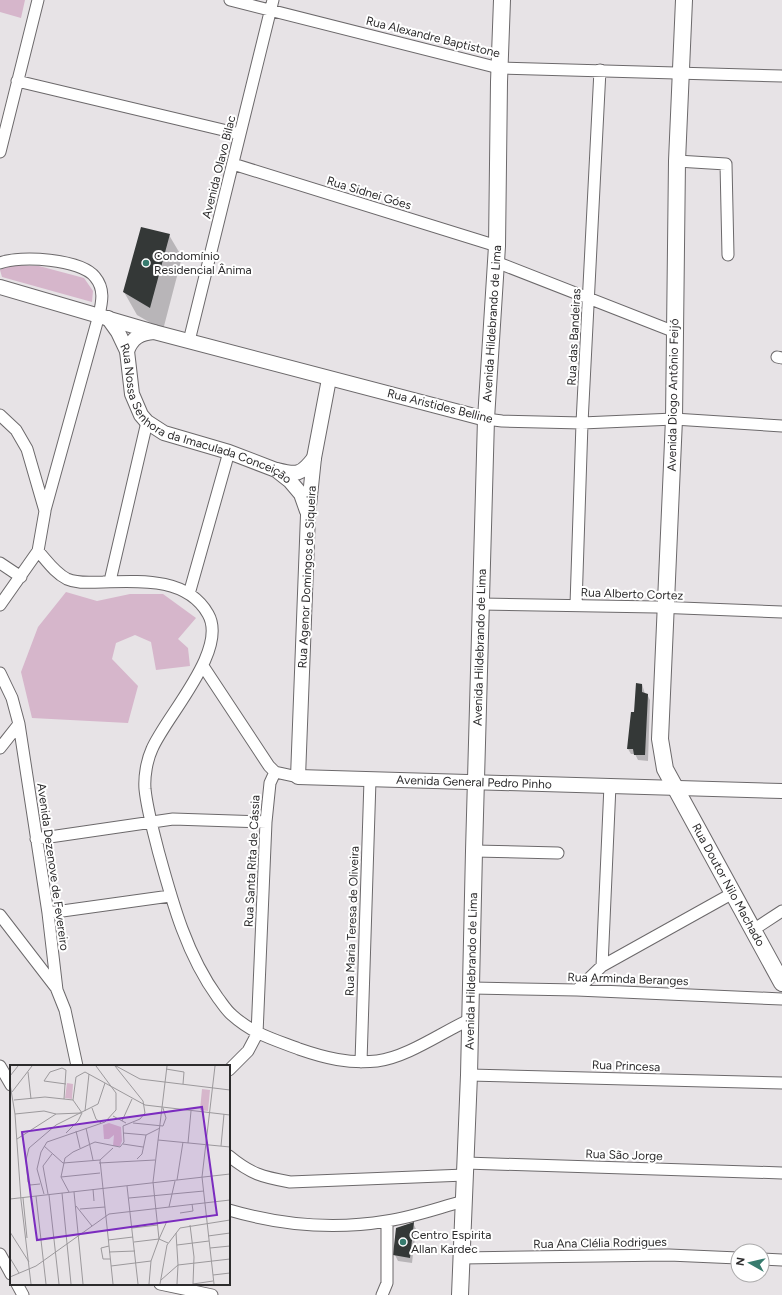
<svg xmlns="http://www.w3.org/2000/svg" width="782" height="1295" viewBox="0 0 782 1295" font-family="Figtree,sans-serif">
<style>
.green{fill:#d6b6cb}
.shadow{fill:#0003}
.building{fill:#343837}
.lines{fill:none;stroke-linecap:round;stroke-linejoin:round}
.minor-casing{stroke:#6c696b;stroke-width:13}
.tertiary-casing{stroke:#6c696b;stroke-width:16}
.secondary-casing{stroke:#6c696b;stroke-width:18}
.minor{stroke:#fff;stroke-width:11}
.tertiary{stroke:#fff;stroke-width:14}
.secondary{stroke:#fff;stroke-width:16}
.poi-dot{fill:#377b6e;stroke:#fff;stroke-width:1.5}
.labels{text-anchor:middle;dominant-baseline:central;stroke-width:4;stroke-linejoin:round;paint-order:stroke}
.street-label{font-size:12px;fill:#2c2b2c;stroke:#fff}
.poi-label{font-size:12px;fill:#2c2b2c;stroke:#fff;text-anchor:start}
.inset-road{fill:none;stroke:#9c999c;stroke-width:1}
.view{fill:#7b2cbf;fill-opacity:0.15;stroke:#7b2cbf;stroke-width:2}
.inset-edge{fill:none;stroke:#2c2b2c;stroke-width:2}
</style>
<rect width="100%" height="100%" fill="#e7e3e6"/>
<path class="green" d="M 0,0 L 25,0 L 21,18 L 0,12 Z
M 10,265 L 39,266 L 84,278 L 93,291 L 92,302 L 2,277 L 0,270 Z
M 66,592 L 97,601 L 130,594 L 163,594 L 196,618 L 178,639 L 188,648 L 190,666 L 156,670 L 151,642 L 135,635 L 116,643 L 112,659 L 138,686 L 128,723 L 32,718 L 21,672 L 38,627 Z"/>
<path class="shadow" d="M 169,235 L 182,257 L 163,330 L 137,315 L 124,292 Z
M 642,684 L 645,694 L 647,694 L 650,700 L 648,761 L 638,760 L 635,754 L 631,754 L 628,749 Z
M 413,1223 L 416,1229 L 412,1263 L 398,1261 L 395,1255 Z"/>
<path class="building" d="M 141,227 L 170,234 L 150,308 L 123,292 Z
M 636,683 L 642,684 L 642,692 L 648,694 L 645,755 L 634,755 L 633,749 L 627,749 L 631,712 L 634,712 Z
M 414,1222 L 410,1258 L 393,1255 L 396,1228 Z"/>
<g class="lines">
<defs>
<path id="minor" d="M 230,0 L 499,68 L 782,76
M 17,81 L 240,134
M 0,152 L 38,0
M 677,161 L 726,164 L 728,255
M 233,164 L 497,246
M 496,262 L 675,332
M 0,263 C 20,255 81,259 95,277 C 105,289 102,302 99,315 L 45,510
M 189,341 L 273,0
M 777,357 L 782,358
M 0,415 L 16,430 L 27,449 L 45,511 L 38,551 C 47,561 55,573 67,579 C 78,584 91,582 103,582 C 139,581 187,577 208,614 C 229,650 166,716 152,749 C 147,760 144,776 145,789 C 147,809 153,830 158,850 C 172,901 186,954 218,998 C 222,1003 226,1010 232,1015 C 253,1034 273,1039 299,1049 C 325,1058 349,1064 377,1061 C 408,1057 442,1032 471,1019
M 486,419 L 502,421 L 582,423 L 674,419 L 782,426
M 0,563 L 21,577
M 110,581 L 147,422
M 189,594 L 229,452
M 481,604 L 656,607 L 782,612
M 0,605 L 38,551
M 576,605 L 582,423 L 600,70
M 203,666 L 269,766 L 275,772
M 0,673 L 12,698 L 19,724 L 48,913 L 57,990 L 65,1010 L 77,1066
M 0,748 L 19,724
M 275,772 L 298,777
M 36,839 L 173,819 L 266,822
M 474,851 L 558,853
M 48,913 L 170,896
M 0,915 L 57,989
M 753,930 L 782,911
M 602,966 L 610,785
M 472,988 L 577,990 L 782,999
M 577,990 L 602,966 L 733,893
M 361,1062 L 370,780
M 0,1066 L 11,1085
M 229,1070 L 248,1051 L 257,1034 L 266,822 L 270,783 L 275,772
M 469,1075 L 782,1083
M 229,1156 C 251,1174 262,1177 290,1182 L 465,1175
M 466,1163 L 782,1173
M 229,1210 C 280,1225 334,1230 387,1221 C 413,1217 438,1208 464,1201
M 0,1254 L 11,1274
M 462,1258 L 669,1255 L 738,1258
M 762,1259 L 782,1260
M 17,1284 L 23,1295
M 160,1284 L 212,1295
M 382,1295 L 387,1283 L 387,1221"/>
<g id="tertiary">
<path d="M 0,287 L 154,332 L 486,419"/>
<path id="s1" d="M 108,318 L 118,332 L 127,351 L 132,394 L 141,415 L 147,422 L 164,433 L 229,452 L 276,470 L 290,481 L 301,494 L 307,511"/>
<path d="M 127,351 C 132,338 140,333 154,332"/>
<path id="s2" d="M 329,379 L 314,458 L 308,515 L 298,777 L 782,791"/>
<path d="M 277,470 C 297,475 301,475 314,458"/>
</g>
<g id="secondary">
<path id="s3" d="M 684,0 L 677,161 L 674,419 L 660,739 L 665,769 L 782,983"/>
<path id="s4" d="M 460,1295 L 469,1075 L 474,851 L 486,419 L 497,246 L 499,82 L 502,0"/>
</g>
</defs>
<use href="#minor" class="minor-casing"/>
<use href="#tertiary" class="tertiary-casing"/>
<use href="#secondary" class="secondary-casing"/>
<use href="#minor" class="minor"/>
<use href="#tertiary" class="tertiary"/>
<use href="#secondary" class="secondary"/>
</g>
<g class="poi-dot">
<circle cx="146" cy="263" r="4"/>
<circle cx="403" cy="1242" r="4"/>
</g>
<g class="labels">
<g class="street-label">
<text transform="translate(433 37) rotate(14)">Rua Alexandre Baptistone</text>
<text transform="translate(219 167) rotate(-76)">Avenida Olavo Bilac</text>
<text transform="translate(369 193) rotate(17)">Rua Sidnei Góes</text>
<text stroke="none"><textPath href="#s4" startOffset="972">Avenida Hildebrando de Lima</textPath></text>
<text transform="translate(574 337) rotate(-87)">Rua das Bandeiras</text>
<text transform="translate(673 395) rotate(-89)">Avenida Diogo Antônio Feijó</text>
<text transform="translate(440 406) rotate(14)">Rua Aristides Belline</text>
<text stroke="none"><textPath href="#s1" startOffset="150">Rua Nossa Senhora da Imaculada Conceição</textPath></text>
<text transform="translate(307 577) rotate(-87)">Rua Agenor Domingos de Siqueira</text>
<text transform="translate(632 594) rotate(2)">Rua Alberto Cortez</text>
<text stroke="none"><textPath href="#s4" startOffset="648">Avenida Hildebrando de Lima</textPath></text>
<text stroke="none"><textPath href="#s2" startOffset="576">Avenida General Pedro Pinho</textPath></text>
<text transform="translate(252 861) rotate(-87)">Rua Santa Rita de Cássia</text>
<text transform="translate(53 867) rotate(82)">Avenida Dezenove de Fevereiro</text>
<text stroke="none"><textPath href="#s3" startOffset="902">Rua Doutor Nilo Machado</textPath></text>
<text transform="translate(352 921) rotate(-88)">Rua Maria Teresa de Oliveira</text>
<text stroke="none"><textPath href="#s4" startOffset="324">Avenida Hildebrando de Lima</textPath></text>
<text transform="translate(628 979) rotate(2)">Rua Arminda Beranges</text>
<text transform="translate(626 1066) rotate(2)">Rua Princesa</text>
<text transform="translate(624 1155) rotate(2)">Rua São Jorge</text>
<text transform="translate(600 1243) rotate(-1)">Rua Ana Clélia Rodrigues</text>
</g>
<g class="poi-label">
<text x="154" y="256">Condomínio<tspan x="154" dy="14">Residencial Ânima</tspan></text>
<text x="411" y="1235">Centro Espirita<tspan x="411" dy="14">Allan Kardec</tspan></text>
</g>
</g>
<g transform="translate(10 1065)">
<rect width="220" height="220" fill="#e7e3e6"/>
<path d="M 57,18 L 63,19 L 62,34 L 55,33 ZM 192,24 L 200,25 L 198,46 L 190,45 ZM 99,58 L 111,62 L 112,76 L 110,81 L 103,81 L 104,70 L 99,74 L 94,74 L 93,60 Z" fill="#d6b6cb"/>
<path class="inset-road" d="M 106,1 L 130,14 L 220,25M 156,4 L 174,7 L 173,19M 18,7 L 21,34M 40,7 L 52,3 L 56,5 L 54,34M 40,7 L 34,16 L 56,19M 0,11 L 8,1M 0,19 L 5,49 L 11,135 L 21,219M 2,27 L 22,1M 4,35 L 35,32 L 63,35 L 72,48M 63,35 L 66,12 L 75,7 L 135,40 L 220,50M 82,43 L 86,54 L 91,58M 75,46 L 79,9M 5,49 L 34,46 L 46,49M 103,51 L 116,58M 112,56 L 122,34M 123,58 L 153,61 L 156,53 L 153,43M 76,63 L 83,95M 66,66 L 70,83M 56,68 L 68,56 L 72,48M 113,68 L 136,70M 7,74 L 46,49 L 71,48M 148,75 L 220,82M 178,78 L 181,46M 113,79 L 133,82M 34,81 L 53,98 L 90,95 L 103,83M 211,81 L 214,49M 127,94 L 132,89 L 136,70 L 150,63M 90,95 L 103,219M 89,98 L 145,95M 51,112 L 90,108M 167,115 L 173,77M 30,119 L 20,120 L 18,117 L 16,95 L 19,83 L 46,60 L 88,39 L 95,18M 117,121 L 128,219M 83,124 L 84,136M 59,127 L 51,112 L 55,93 L 63,87 L 85,77 L 110,82 L 114,77 L 113,61 L 130,54 L 135,48 L 133,36 L 105,1M 64,127 L 73,219M 52,128 L 61,219M 34,129 L 27,104 L 31,87 L 37,77 L 95,57 L 106,45 L 106,28 L 86,1M 38,129 L 33,101 L 42,89M 39,130 L 49,219M 26,131 L 36,219M 13,133 L 17,173M 119,133 L 194,126M 0,134 L 220,109M 66,141 L 82,161M 159,142 L 165,116M 70,144 L 95,142M 170,148 L 183,146 L 182,139M 180,160 L 184,192 L 183,219M 122,163 L 148,160M 0,167 L 19,197M 166,168 L 168,200 L 167,219M 198,171 L 220,168M 149,174 L 157,156M 98,175 L 123,172M 124,177 L 149,174 L 158,178M 167,180 L 199,176M 99,181 L 91,183 L 93,194 L 100,194M 200,183 L 220,181M 99,187 L 125,186M 0,193 L 9,208M 101,201 L 141,196M 203,210 L 220,208M 0,212 L 26,201 L 99,149 L 220,135M 151,215 L 168,200 L 220,194M 139,219 L 141,196 L 149,174 L 143,117 L 157,1M 150,219 L 157,180 L 170,163 L 220,155M 183,219 L 203,216M 204,219 L 192,112 L 205,1"/>
<path class="view" d="M 192,42 L 207,150 L 27,175 L 12,67 Z"/>
<rect width="220" height="220" class="inset-edge"/>
</g>
<g transform="translate(750 1263) rotate(278)"><circle r="19" fill="#ffffff" stroke="#abaaab"/>
<path d="M0-3L7 15L0 10L-7 15Z" fill="#377b6e"/>
<text y="-6" font-size="11" font-weight="bold" text-anchor="middle" fill="#2c2b2c">N</text>
</g>
</svg>
